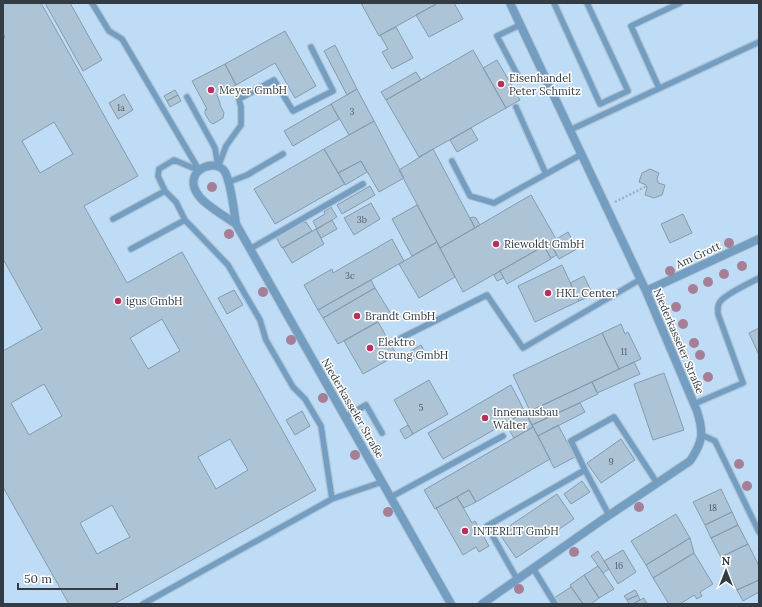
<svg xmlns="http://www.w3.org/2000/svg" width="762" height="607" viewBox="0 0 762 607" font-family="Lora,serif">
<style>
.built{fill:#bedcf5}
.building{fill:#adc4d7;stroke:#859bad;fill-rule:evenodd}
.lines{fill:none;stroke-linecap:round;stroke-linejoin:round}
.service-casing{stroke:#b0c4d6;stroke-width:8}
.minor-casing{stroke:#b0c4d6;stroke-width:10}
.path{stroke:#9eb1c1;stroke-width:2.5;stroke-dasharray:2 2;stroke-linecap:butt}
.service{stroke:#749ec1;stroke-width:5.5}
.minor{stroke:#749ec1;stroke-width:8}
.tree{fill:#a67f97}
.poi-dot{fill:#bc2e5e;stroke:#fff;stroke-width:1.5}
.labels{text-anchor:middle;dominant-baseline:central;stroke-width:3;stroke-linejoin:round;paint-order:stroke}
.number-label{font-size:9px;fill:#525e69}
.poi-label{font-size:11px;fill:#333c44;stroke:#fff;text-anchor:start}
.street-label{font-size:11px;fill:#333c44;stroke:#fff}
</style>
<rect width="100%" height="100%" fill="#cfe6fa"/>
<path class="built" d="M 3,3 L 759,3 L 759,604 L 3,604 Z"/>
<path class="building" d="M 3,3 L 41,3 L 138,176 L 84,206 L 127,283 L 182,252 L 316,490 L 114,604 L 69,604 L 3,487 L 3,351 L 42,329 L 3,259 L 3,39 L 5,37 L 3,33 ZM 54,122 L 73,154 L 40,173 L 22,141 ZM 162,319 L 180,351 L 148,369 L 130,338 ZM 44,384 L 62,416 L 29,435 L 11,403 ZM 230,439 L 248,470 L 216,489 L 198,457 ZM 112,505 L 130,537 L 97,554 L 80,523 Z
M 45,3 L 70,3 L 102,60 L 83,71 Z
M 361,3 L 438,3 L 379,36 Z
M 438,3 L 454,3 L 463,19 L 429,37 L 416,15 Z
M 396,27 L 413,58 L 392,69 L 382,52 L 388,49 L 380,35 Z
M 285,31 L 316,86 L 295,98 L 275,63 L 236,85 L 225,64 Z
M 335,45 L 357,89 L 347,95 L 324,51 Z
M 473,50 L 506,108 L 419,157 L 386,100 Z
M 497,60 L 520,100 L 506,108 L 483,68 Z
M 225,64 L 236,85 L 217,95 L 220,103 L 220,105 L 224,113 L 223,118 L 213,124 L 210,122 L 205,114 L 205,110 L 207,109 L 192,81 Z
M 416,72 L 421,80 L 386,100 L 381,92 Z
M 357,89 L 374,121 L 349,135 L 331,104 Z
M 175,90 L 178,95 L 167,101 L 164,96 Z
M 124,94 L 133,110 L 118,119 L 109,103 Z
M 178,95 L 181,101 L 170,107 L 167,101 Z
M 331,104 L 339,119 L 293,146 L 284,131 Z
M 374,121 L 404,178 L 379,192 L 361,161 L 338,173 L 324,149 Z
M 471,128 L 478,140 L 457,152 L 450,140 Z
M 324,149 L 345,184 L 275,224 L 254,189 Z
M 433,149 L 475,228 L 440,248 L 399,170 Z
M 361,161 L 367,172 L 345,185 L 338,173 Z
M 650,169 L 659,173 L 657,179 L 658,183 L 665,185 L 662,195 L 654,198 L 645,195 L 647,188 L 646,185 L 639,182 L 642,173 Z
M 370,186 L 375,195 L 342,214 L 337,205 Z
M 531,195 L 556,239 L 463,292 L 440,248 Z
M 371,203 L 380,219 L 354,235 L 344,218 Z
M 417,205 L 437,242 L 412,256 L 392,219 Z
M 331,207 L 337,217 L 317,229 L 313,221 L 325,214 L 324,212 Z
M 683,214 L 692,233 L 670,243 L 661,224 Z
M 473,217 L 476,218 L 480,225 L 475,228 L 470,218 Z
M 332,220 L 337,229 L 321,238 L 316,229 Z
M 306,222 L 312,231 L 282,248 L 276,237 L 301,223 Z
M 316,229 L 324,244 L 292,263 L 283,248 Z
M 568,232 L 577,249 L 559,259 L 550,243 Z
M 392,239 L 404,261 L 318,310 L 304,285 L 332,269 L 333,273 Z
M 437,242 L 455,277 L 419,298 L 399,264 Z
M 550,243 L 557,255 L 551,258 L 544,246 Z
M 544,246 L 551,259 L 507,284 L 500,271 Z
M 562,265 L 579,301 L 535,322 L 518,286 Z
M 500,271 L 504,278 L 497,281 L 494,275 Z
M 584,276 L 593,295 L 579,301 L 570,283 Z
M 371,280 L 375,288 L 323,318 L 318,310 Z
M 375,288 L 391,314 L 338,344 L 323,318 Z
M 234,290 L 243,305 L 227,314 L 218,298 Z
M 378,322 L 397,355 L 363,374 L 344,341 Z
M 621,324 L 625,334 L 628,332 L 641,359 L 619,369 L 602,333 Z
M 759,328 L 759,355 L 749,333 Z
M 602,333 L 619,369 L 530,411 L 513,375 Z
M 421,345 L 424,351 L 414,357 L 411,351 Z
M 634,362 L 640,374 L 597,393 L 592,382 Z
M 664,373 L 684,430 L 653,440 L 634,384 Z
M 429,380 L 448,414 L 413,434 L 394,400 Z
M 592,382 L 598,394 L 532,425 L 526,413 Z
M 511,385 L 525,412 L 443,459 L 428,433 Z
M 580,403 L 585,412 L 538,436 L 532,425 Z
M 302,411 L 310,426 L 295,435 L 286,420 Z
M 525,412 L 533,427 L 514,438 L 505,423 Z
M 408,425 L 413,434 L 405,439 L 400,430 Z
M 558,425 L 575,457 L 554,468 L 538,436 Z
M 533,427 L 550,459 L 476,502 L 469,490 L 435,509 L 424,490 Z
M 621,439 L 635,460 L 601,483 L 587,463 Z
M 582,481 L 590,492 L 571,504 L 564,494 Z
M 721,489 L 732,512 L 705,525 L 693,502 Z
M 469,490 L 476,502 L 464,508 L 457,497 Z
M 557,494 L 574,519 L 516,558 L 499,533 Z
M 457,497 L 472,523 L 475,521 L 489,546 L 479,552 L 476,547 L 463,555 L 436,508 Z
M 732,512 L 738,525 L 711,538 L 705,525 Z
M 676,514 L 690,538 L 646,565 L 631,541 Z
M 738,525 L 748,544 L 721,557 L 711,538 Z
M 690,538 L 694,553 L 653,578 L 646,565 Z
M 748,544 L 759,566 L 759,580 L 737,590 L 721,557 Z
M 623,550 L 636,572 L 618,584 L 604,561 Z
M 598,551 L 609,569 L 603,573 L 591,556 Z
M 694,553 L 713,584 L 700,592 L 702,596 L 697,599 L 694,595 L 680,604 L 669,604 L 653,578 Z
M 598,566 L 614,589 L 599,598 L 584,575 Z
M 584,575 L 599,598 L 591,604 L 583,604 L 570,585 Z
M 759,580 L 759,592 L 743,601 L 737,590 Z
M 571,587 L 583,604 L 558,604 L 554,598 Z
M 635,590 L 638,595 L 627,600 L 624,596 Z
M 638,595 L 640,600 L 633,604 L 629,604 L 627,600 Z
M 644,598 L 647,604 L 633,604 L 640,600 Z"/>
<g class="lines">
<defs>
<path id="service" d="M 92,3 L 109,31 L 122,39 L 199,170
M 554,3 L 600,104 L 628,91 L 587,3
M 520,80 L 497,36 L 520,25
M 659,88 L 631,26 L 680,3
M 187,97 L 215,148 L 218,166
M 516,107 L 546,174
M 570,130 L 759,42
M 452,161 L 470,196 L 494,203 L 582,154
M 218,167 L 226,146 L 241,125 L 241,107 L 239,99 L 274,80 L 293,111 L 333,91 L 311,47
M 229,182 L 247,175 L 283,154
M 113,219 L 165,191
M 185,220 L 228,265 L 260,320 L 266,340 L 293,387 L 305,399 L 321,426 L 332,499
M 131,249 L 185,220 L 176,202 L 165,191 L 158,176 L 159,169 L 174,160 L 198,170
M 250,249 L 363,184
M 401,338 L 487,295 L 523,348 L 641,279
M 694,404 L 743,383 L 718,314 C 718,310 717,305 720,302 C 725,294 750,283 759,278
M 345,417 L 366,405 L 382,433
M 702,435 L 715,441 L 759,532
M 585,470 L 571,441 L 614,417 L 657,483
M 391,497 L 503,436
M 533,568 L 555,604
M 517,579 L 487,526 L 585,470 L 609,515
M 143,604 L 332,499 L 382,482"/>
<path id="minor" d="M 236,224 C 226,217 205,205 199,196 C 180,172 215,156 225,172 C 231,183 234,211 236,224 L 451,604
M 646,291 L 759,239
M 482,604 L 602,520 L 690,461 C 703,442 704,433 697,411 L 646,291 L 510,3"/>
</defs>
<use href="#service" class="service-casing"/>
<use href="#minor" class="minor-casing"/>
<path class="path" d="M 615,202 L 647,186"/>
<use href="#service" class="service"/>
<use href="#minor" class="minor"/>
</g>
<g class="tree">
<circle cx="212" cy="187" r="5"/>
<circle cx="229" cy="234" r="5"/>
<circle cx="729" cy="243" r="5"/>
<circle cx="742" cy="266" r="5"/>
<circle cx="670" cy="271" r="5"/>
<circle cx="724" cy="274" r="5"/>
<circle cx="708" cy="282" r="5"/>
<circle cx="693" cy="289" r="5"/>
<circle cx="263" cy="292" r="5"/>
<circle cx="676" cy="307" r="5"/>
<circle cx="683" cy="324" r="5"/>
<circle cx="291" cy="340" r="5"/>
<circle cx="694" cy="343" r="5"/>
<circle cx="700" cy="355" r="5"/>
<circle cx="708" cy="377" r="5"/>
<circle cx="323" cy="398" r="5"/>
<circle cx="355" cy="455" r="5"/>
<circle cx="739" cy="464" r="5"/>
<circle cx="747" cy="486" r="5"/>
<circle cx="639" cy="507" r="5"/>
<circle cx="388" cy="512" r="5"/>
<circle cx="574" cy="552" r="5"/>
<circle cx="519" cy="589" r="5"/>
</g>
<g class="poi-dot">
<circle cx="501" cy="84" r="4"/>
<circle cx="211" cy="90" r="4"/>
<circle cx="496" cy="244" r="4"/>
<circle cx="548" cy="293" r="4"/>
<circle cx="118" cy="301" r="4"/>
<circle cx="357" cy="316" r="4"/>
<circle cx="370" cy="348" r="4"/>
<circle cx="485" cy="418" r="4"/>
<circle cx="465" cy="531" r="4"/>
</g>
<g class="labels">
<g class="number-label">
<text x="121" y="107">1a</text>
<text x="352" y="111">3</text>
<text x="362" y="219">3b</text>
<text x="350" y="275">3c</text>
<text x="624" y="351">11</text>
<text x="421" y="407">5</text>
<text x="611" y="461">9</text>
<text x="713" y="507">18</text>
<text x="619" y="565">16</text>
</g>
<g class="poi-label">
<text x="509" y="78">Eisenhandel<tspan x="509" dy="13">Peter Schmitz</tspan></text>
<text x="219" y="90">Meyer GmbH</text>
<text x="504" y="244">Riewoldt GmbH</text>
<text x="556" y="293">HKL Center</text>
<text x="126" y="301">igus GmbH</text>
<text x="365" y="316">Brandt GmbH</text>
<text x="378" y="342">Elektro<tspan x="378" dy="13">Strung GmbH</tspan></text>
<text x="493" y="412">Innenausbau<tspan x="493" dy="13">Walter</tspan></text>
<text x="473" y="531">INTERLIT GmbH</text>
</g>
<g class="street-label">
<text transform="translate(698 255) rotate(-25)">Am Grott</text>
<text transform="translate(679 341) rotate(67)">Niederkasseler Straße</text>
<text transform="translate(353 408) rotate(60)">Niederkasseler Straße</text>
</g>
</g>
<rect width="762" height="607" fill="none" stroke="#333c44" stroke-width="8"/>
<g transform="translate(726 571)" stroke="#ffffff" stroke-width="3" paint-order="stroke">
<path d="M0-3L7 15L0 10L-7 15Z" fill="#333c44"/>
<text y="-6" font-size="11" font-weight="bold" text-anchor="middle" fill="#333c44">N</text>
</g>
<path d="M18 583v6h99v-6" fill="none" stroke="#333c44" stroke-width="2"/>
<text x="24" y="583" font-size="12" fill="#333c44" stroke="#ffffff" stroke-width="3" paint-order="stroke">50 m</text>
</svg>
